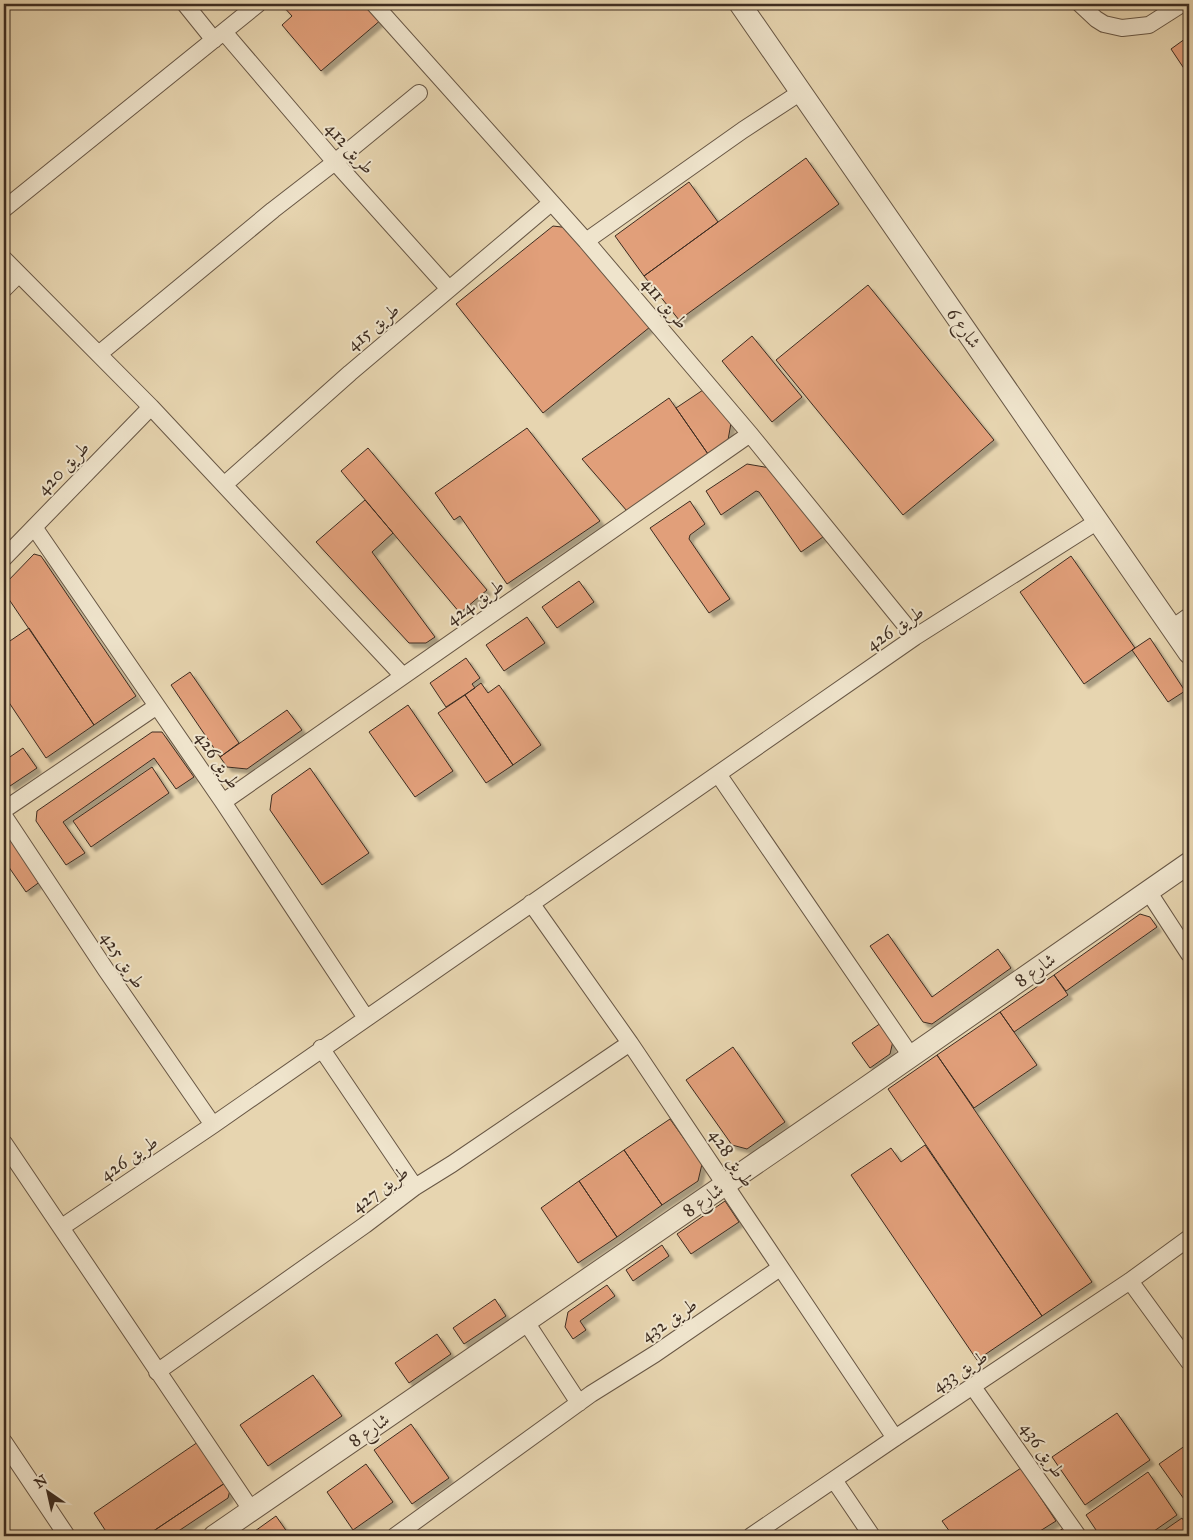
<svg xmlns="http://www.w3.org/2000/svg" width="1193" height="1540" viewBox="0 0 1193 1540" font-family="'IM FELL Great Primer',Amiri,serif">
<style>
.building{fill:#e19f7a;stroke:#3e2d21;filter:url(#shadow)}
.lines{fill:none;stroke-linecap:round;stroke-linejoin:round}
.minor-casing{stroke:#685745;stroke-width:18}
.tertiary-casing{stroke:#685745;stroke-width:23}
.minor{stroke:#efe4cc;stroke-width:16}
.tertiary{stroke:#efe4cc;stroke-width:21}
.labels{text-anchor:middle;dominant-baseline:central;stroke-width:4;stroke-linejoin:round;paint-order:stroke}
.street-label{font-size:18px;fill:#3e2d21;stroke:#efe4cc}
</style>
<defs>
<filter id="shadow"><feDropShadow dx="4.5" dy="4.5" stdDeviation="1" flood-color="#0004"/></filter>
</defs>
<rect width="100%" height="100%" fill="#e7d5b0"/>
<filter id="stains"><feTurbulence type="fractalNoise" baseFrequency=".004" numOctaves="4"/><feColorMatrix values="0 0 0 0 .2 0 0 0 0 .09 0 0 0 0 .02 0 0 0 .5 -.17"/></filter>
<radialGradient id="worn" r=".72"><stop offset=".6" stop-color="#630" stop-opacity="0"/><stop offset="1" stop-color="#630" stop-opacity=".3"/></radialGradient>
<path class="building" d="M 281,4 L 369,4 L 382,19 L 321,71 L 282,25 L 292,16 Z
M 1189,36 L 1189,76 L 1171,49 Z
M 806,158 L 839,204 L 679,320 L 644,276 Z
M 689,182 L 718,222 L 644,276 L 615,236 Z
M 553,226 L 570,228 L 650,327 L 543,413 L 456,304 Z
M 868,285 L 994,440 L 903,515 L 776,360 Z
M 752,336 L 802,397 L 772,422 L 722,361 Z
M 706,388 L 731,423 L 728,440 L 708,454 L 676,408 Z
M 669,398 L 708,454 L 627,511 L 582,459 Z
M 527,428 L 600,521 L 507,584 L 460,516 L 454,520 L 435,493 Z
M 368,448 L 487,590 L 460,613 L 341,471 Z
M 747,464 L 776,469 L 823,537 L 801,552 L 759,492 L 756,491 L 721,515 L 706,491 Z
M 365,500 L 393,533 L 372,552 L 435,637 L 426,643 L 409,643 L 316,542 Z
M 690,501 L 705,524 L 690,535 L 689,539 L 730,599 L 709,613 L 650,528 Z
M 34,554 L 41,556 L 136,696 L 94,725 L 4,592 L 4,585 Z
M 1071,556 L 1135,648 L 1084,684 L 1020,592 Z
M 579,581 L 594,602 L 557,628 L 542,607 Z
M 527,617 L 545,643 L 504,671 L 486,645 Z
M 29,628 L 94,725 L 46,758 L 4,695 L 4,645 Z
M 1150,638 L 1185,691 L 1168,702 L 1132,650 Z
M 466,658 L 480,678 L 472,684 L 475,688 L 446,707 L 430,683 Z
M 190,672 L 239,743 L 220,757 L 171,685 Z
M 481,683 L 488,693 L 499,685 L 541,745 L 513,765 L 465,695 Z
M 465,695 L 513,765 L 486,783 L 438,713 Z
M 408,705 L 453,771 L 415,797 L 369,732 Z
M 287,710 L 302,730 L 247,769 L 227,767 L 220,757 Z
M 152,732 L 162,732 L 194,777 L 176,789 L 154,758 L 63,822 L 85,853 L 66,865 L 36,821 L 37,811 Z
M 23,748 L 37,768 L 10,786 L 4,777 L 4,761 Z
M 152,767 L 169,793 L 91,847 L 73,821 Z
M 310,768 L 369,853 L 322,885 L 270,810 L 272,795 Z
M 4,836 L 10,837 L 41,881 L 26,892 L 4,860 Z
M 1140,914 L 1150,917 L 1157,927 L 1066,991 L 1054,975 Z
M 888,934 L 932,997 L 998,949 L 1011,968 L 932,1024 L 923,1022 L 870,946 Z
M 1054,975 L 1068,995 L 1014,1032 L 1000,1012 Z
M 1000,1012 L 1037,1065 L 974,1108 L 937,1055 Z
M 881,1023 L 893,1041 L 890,1054 L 870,1068 L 852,1043 Z
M 733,1047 L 785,1122 L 747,1149 L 732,1145 L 686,1080 Z
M 937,1055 L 1092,1282 L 1042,1316 L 888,1089 Z
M 670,1119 L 702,1164 L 698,1181 L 662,1205 L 624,1150 Z
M 925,1145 L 1042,1316 L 977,1360 L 851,1175 L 891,1148 L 901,1162 Z
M 624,1150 L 662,1205 L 617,1237 L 579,1181 Z
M 579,1181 L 617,1237 L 578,1263 L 541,1208 Z
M 725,1201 L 739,1222 L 691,1254 L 677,1234 Z
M 662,1245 L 669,1256 L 633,1281 L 626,1270 Z
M 607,1285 L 615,1296 L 580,1321 L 586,1330 L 573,1339 L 565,1327 L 568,1312 Z
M 495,1299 L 506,1316 L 464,1344 L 453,1328 Z
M 437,1334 L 451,1354 L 409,1383 L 395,1363 Z
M 313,1375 L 342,1416 L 268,1466 L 240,1425 Z
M 1117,1413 L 1150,1460 L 1085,1505 L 1052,1457 Z
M 411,1424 L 449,1478 L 412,1504 L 374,1450 Z
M 198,1442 L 225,1483 L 146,1536 L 109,1536 L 94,1513 Z
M 1189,1443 L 1189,1506 L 1159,1464 Z
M 366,1464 L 393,1502 L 353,1530 L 327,1492 Z
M 1021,1468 L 1056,1521 L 1032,1536 L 953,1536 L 942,1521 Z
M 1148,1472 L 1177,1515 L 1147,1536 L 1100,1536 L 1086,1515 Z
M 225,1483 L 230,1490 L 228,1498 L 171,1536 L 146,1536 Z
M 276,1516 L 290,1536 L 259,1536 L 255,1531 Z
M 1182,1518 L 1189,1529 L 1189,1536 L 1156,1536 Z
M 1065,1527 L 1071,1536 L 1052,1536 Z"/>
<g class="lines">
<defs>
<path id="minor" d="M 185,4 L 214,40
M 374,4 L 586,241 L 750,434 L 915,637
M 1080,4 L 1096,19 L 1104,24 L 1122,28 L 1149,25 L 1182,4
M 224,32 L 335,162 L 449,289
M 4,209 L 258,4
M 586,241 L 743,130 L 801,92
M 4,259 L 151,407 L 403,676
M 4,289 L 18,275
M 100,353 L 273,210 L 335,162 L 419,93
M 224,485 L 350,373 L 551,203
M 34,527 L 223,802 L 366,1018
M 4,558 L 151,407
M 1172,628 L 1189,616
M 718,774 L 911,1056
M 223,802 L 750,434
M 4,810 L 157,706
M 4,816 L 106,970 L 213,1125
M 1148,891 L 1189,954
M 531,903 L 630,1043 L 895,1438
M 321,1048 L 415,1187
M 4,1143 L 252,1511
M 62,1227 L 213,1125 L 915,637 L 1098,521
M 1130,1281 L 1189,1362
M 526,1322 L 579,1403
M 157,1372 L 365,1225 L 415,1187 L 452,1164 L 630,1043
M 973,1387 L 1078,1536
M 4,1442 L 67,1536
M 834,1480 L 872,1536
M 395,1536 L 591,1394 L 655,1354 L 780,1268
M 751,1536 L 895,1438 L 1130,1281 L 1189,1238"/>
<path id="tertiary" d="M 740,4 L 1189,653
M 214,1536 L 864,1089 L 1189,863"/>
</defs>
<use href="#minor" class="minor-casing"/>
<use href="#tertiary" class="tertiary-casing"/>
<use href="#minor" class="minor"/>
<use href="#tertiary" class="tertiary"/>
</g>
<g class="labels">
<g class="street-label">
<text transform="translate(350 148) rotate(48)">طريق 412</text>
<text transform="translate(665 303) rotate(50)">طريق 411</text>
<text transform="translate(373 327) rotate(-40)">طريق 415</text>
<text transform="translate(964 328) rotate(55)">شارع 6</text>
<text transform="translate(63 468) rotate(-46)">طريق 420</text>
<text transform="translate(475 602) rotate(-35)">طريق 424</text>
<text transform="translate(895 628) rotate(-34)">طريق 426</text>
<text transform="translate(218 760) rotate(56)">طريق 426</text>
<text transform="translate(123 960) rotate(56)">طريق 425</text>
<text transform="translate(1035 970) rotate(-35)">شارع 8</text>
<text transform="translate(129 1158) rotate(-34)">طريق 426</text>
<text transform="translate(732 1158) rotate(56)">طريق 428</text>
<text transform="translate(380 1189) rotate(-36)">طريق 427</text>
<text transform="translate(703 1200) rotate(-35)">شارع 8</text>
<text transform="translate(669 1320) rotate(-34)">طريق 432</text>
<text transform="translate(960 1371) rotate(-33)">طريق 433</text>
<text transform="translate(369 1430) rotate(-35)">شارع 8</text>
<text transform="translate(1043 1450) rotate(55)">طريق 436</text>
</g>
</g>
<rect width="1193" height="1540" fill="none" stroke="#e7d5b0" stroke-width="20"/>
<rect x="5" y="5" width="1183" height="1530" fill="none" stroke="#3e2d21" stroke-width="2.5"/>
<rect x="10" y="10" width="1173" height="1520" fill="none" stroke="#3e2d21"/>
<g transform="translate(48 1492) rotate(326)" stroke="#efe4cc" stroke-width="4" paint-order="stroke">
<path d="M0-4L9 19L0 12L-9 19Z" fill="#3e2d21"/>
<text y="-8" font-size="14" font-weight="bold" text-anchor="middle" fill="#3e2d21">N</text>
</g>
<rect width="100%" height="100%" filter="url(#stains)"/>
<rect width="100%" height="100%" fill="url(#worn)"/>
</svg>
